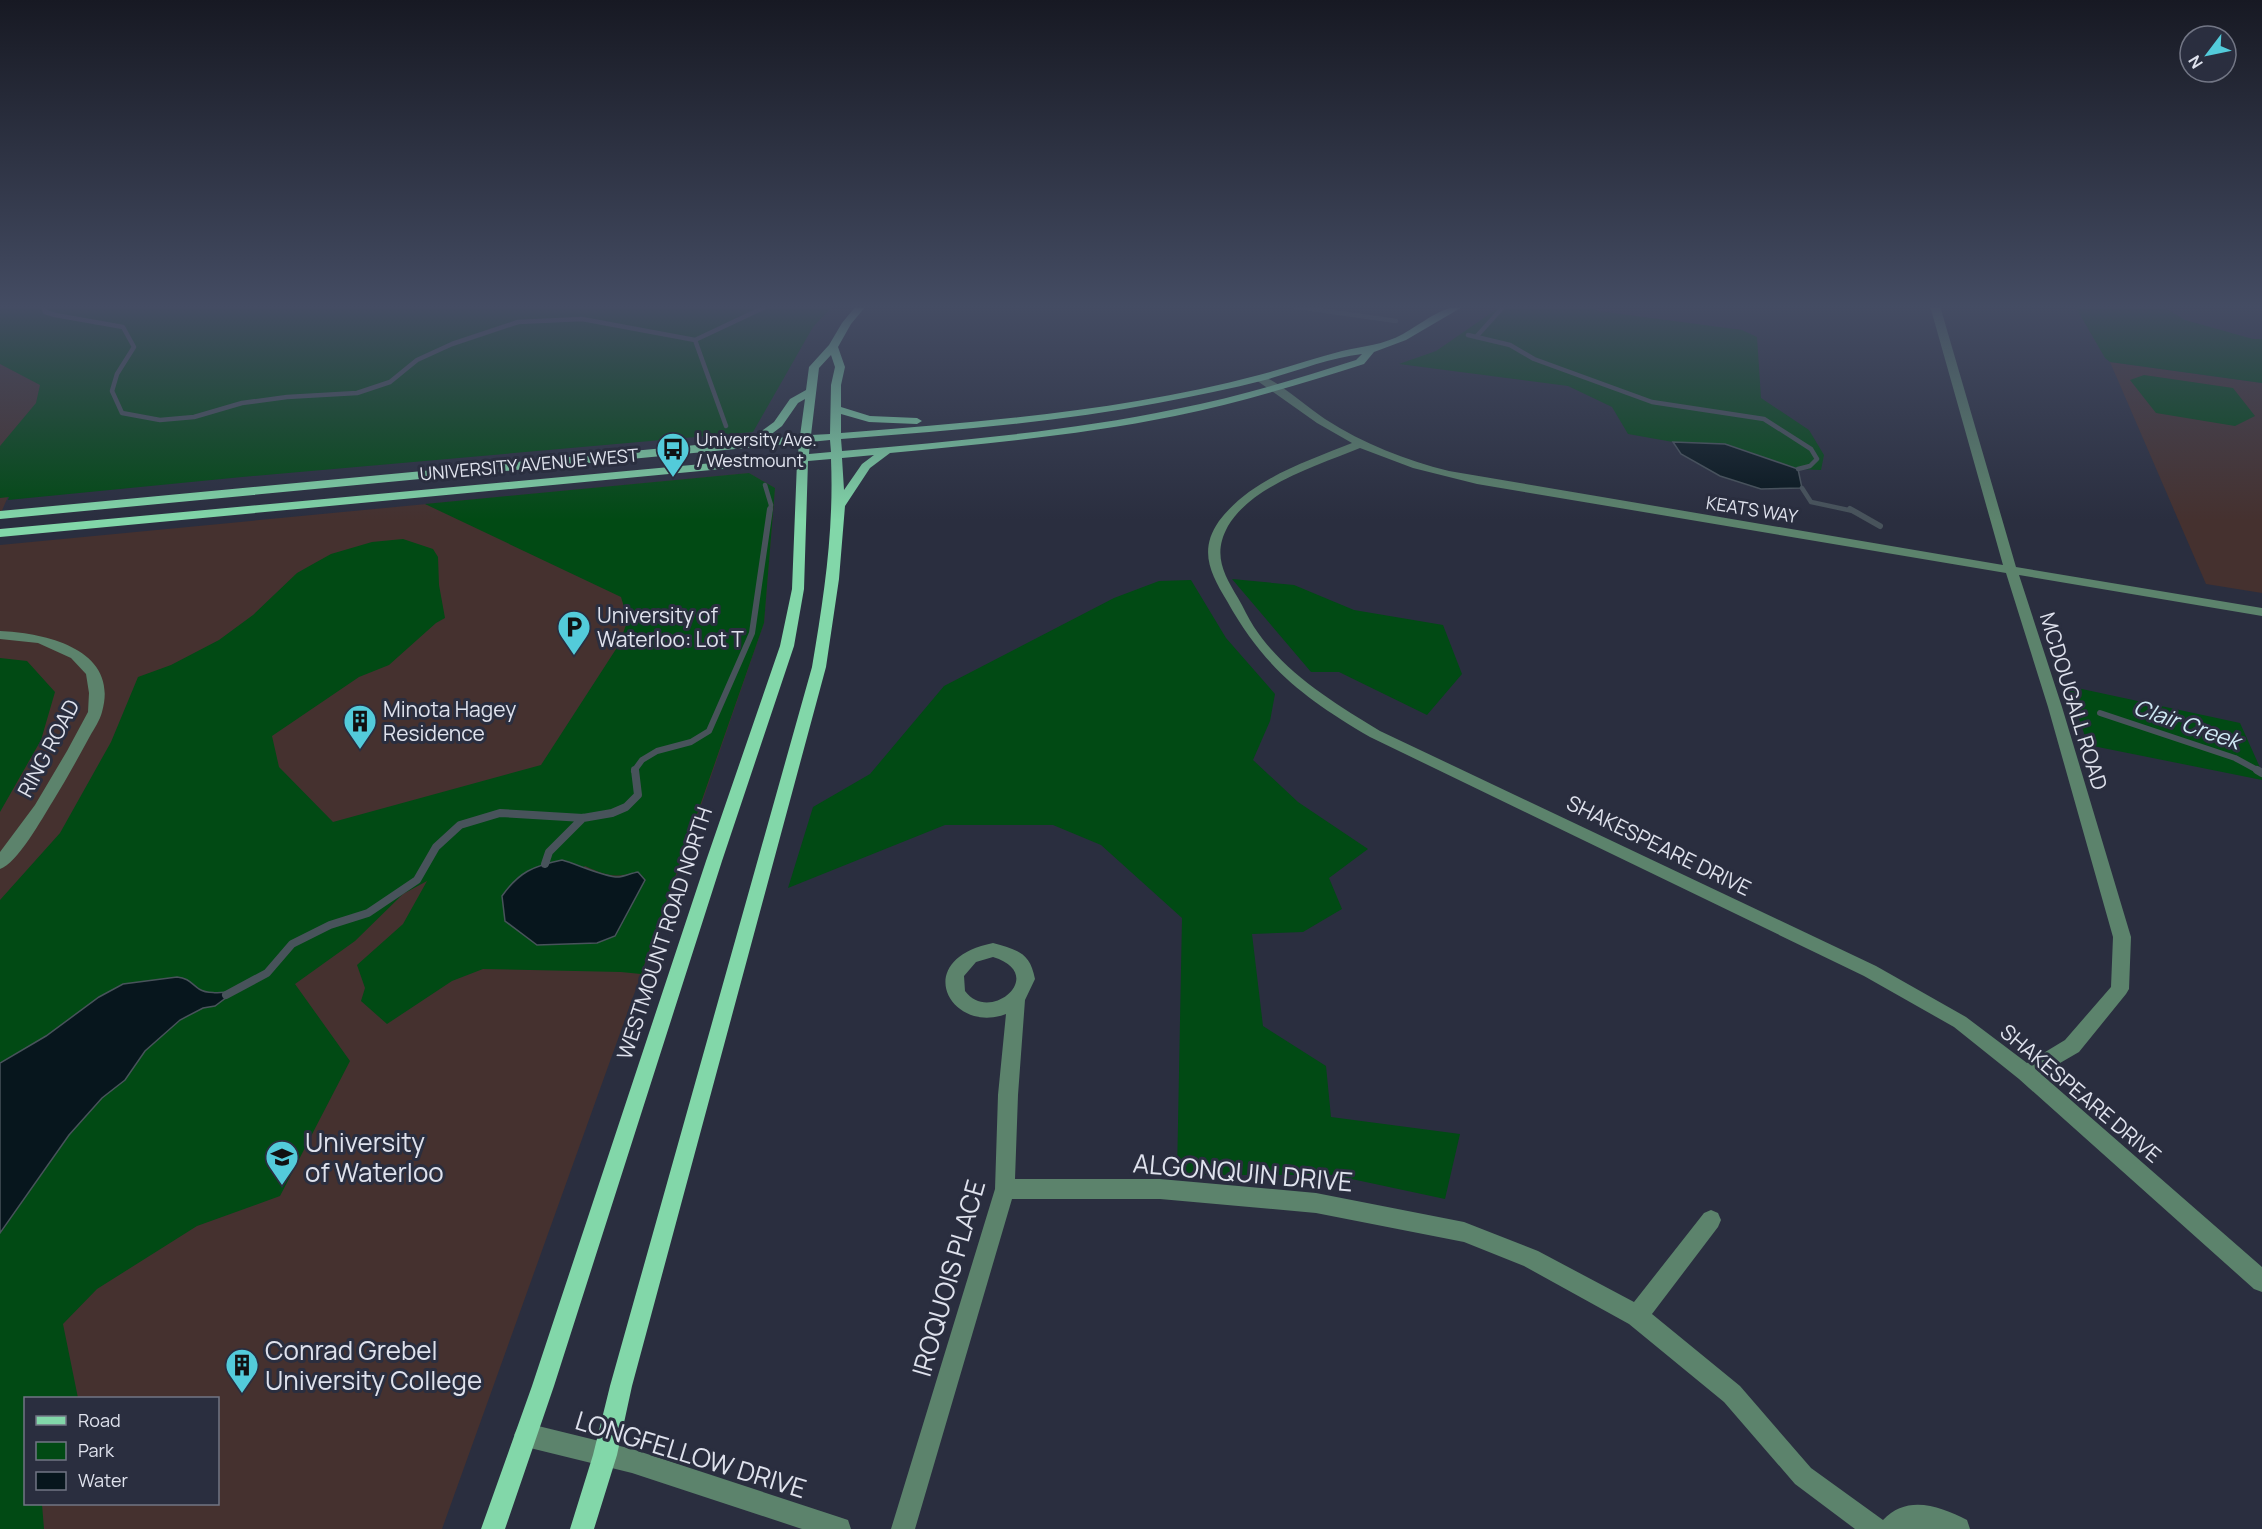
<svg xmlns="http://www.w3.org/2000/svg" width="2262" height="1529" viewBox="0 0 2262 1529" font-family="Manrope,sans-serif">
<style>
.education{fill:#45312f;fill-rule:evenodd}
.green{fill:#014a14;fill-rule:evenodd}
.water{fill:#07161d;stroke:#48535b;stroke-width:1.5}
.lines{fill:none;stroke-linecap:round;stroke-linejoin:round}
.stream-far2{stroke:#48535b;stroke-width:4.5}
.stream-far1{stroke:#48535b;stroke-width:6}
.stream{stroke:#48535b;stroke-width:8}
.minor{fill:#5c836c;fill-rule:evenodd}
.major{fill:#82d7a9;fill-rule:evenodd}
.labels{text-anchor:middle;dominant-baseline:central;stroke-width:6;stroke-linejoin:round;paint-order:stroke}
.far-poi-label{font-size:18px;fill:#dfe2ed;stroke:#2a2e3f;text-anchor:start}
.far-street-label{font-size:18px;fill:#dfe2ed;stroke:#2a2e3f}
.poi-label{font-size:21px;fill:#dfe2ed;stroke:#2a2e3f;text-anchor:start}
.street-label{font-size:21px;fill:#dfe2ed;stroke:#2a2e3f}
.water-label{font-size:22px;font-style:italic;fill:#cfe9f4;stroke:#2a2e3f}
.near-poi-label{font-size:26px;fill:#dfe2ed;stroke:#2a2e3f;text-anchor:start}
.near-street-label{font-size:26px;fill:#dfe2ed;stroke:#2a2e3f}
</style>
<rect width="100%" height="100%" fill="#2a2e3f"/>
<path class="education" d="M 0,360 L 58,383 L 0,515 Z
M 2110,362 L 2262,383 L 2262,593 L 2206,584 Z
M 749,473 L 775,488 L 764,623 L 679,869 L 442,1529 L 0,1529 L 0,545 ZM 26,1398 L 218,1398 L 218,1504 L 26,1504 Z"/>
<path class="green" d="M 0,306 L 833,306 L 813,327 L 753,432 L 242,477 L 8,500 L 9,497 L 0,498 L 0,446 L 36,403 L 40,385 L 0,364 Z
M 1498,306 L 1601,306 L 1593,307 L 1598,311 L 1742,330 L 1757,337 L 1761,398 L 1809,430 L 1824,455 L 1821,470 L 1798,469 L 1725,444 L 1673,442 L 1628,434 L 1612,407 L 1568,386 L 1399,364 L 1436,351 L 1494,311 Z
M 2075,306 L 2165,308 L 2185,320 L 2253,339 L 2262,339 L 2262,383 L 2110,362 L 2105,358 Z
M 2144,375 L 2233,388 L 2255,416 L 2235,426 L 2156,413 L 2130,380 Z
M 749,473 L 775,488 L 764,623 L 641,974 L 621,972 L 483,969 L 452,981 L 387,1024 L 361,1001 L 365,988 L 357,965 L 403,924 L 427,881 L 403,894 L 355,941 L 295,984 L 350,1061 L 280,1196 L 197,1226 L 97,1289 L 63,1324 L 78,1398 L 26,1398 L 26,1504 L 42,1504 L 44,1529 L 0,1529 L 0,1233 L 69,1135 L 102,1098 L 125,1080 L 145,1051 L 180,1020 L 204,1008 L 215,1006 L 233,992 C 222,992 208,995 198,988 C 190,983 188,978 177,977 L 123,984 L 99,997 L 46,1036 L 0,1063 L 0,900 L 60,833 L 111,742 L 138,677 L 171,665 L 219,640 L 253,615 L 297,573 L 313,564 L 331,554 L 372,542 L 403,539 L 433,549 L 438,557 L 439,585 L 445,618 L 436,623 L 389,665 L 359,677 L 272,736 L 279,767 L 333,822 L 541,765 L 618,646 L 628,620 L 621,597 L 425,504 ZM 585,866 C 607,876 614,878 638,872 L 645,880 L 615,936 L 597,943 L 537,945 L 505,921 Z
M 1232,579 L 1294,585 L 1354,610 L 1443,625 L 1462,674 L 1427,715 L 1339,672 L 1311,672 Z
M 1191,580 L 1226,638 L 1275,694 L 1270,721 L 1253,760 L 1298,802 L 1368,849 L 1329,878 L 1342,909 L 1303,932 L 1252,934 L 1263,1026 L 1326,1066 L 1331,1117 L 1460,1134 L 1445,1199 L 1333,1175 L 1177,1175 L 1182,918 L 1101,845 L 1053,825 L 945,825 L 788,888 L 813,807 L 870,774 L 944,686 L 1114,598 L 1159,581 Z
M 0,658 L 27,661 L 55,692 L 41,740 L 0,812 Z
M 2068,686 L 2240,723 L 2262,772 L 2262,780 L 2088,745 Z"/>
<path class="water" d="M 1673,442 L 1725,444 L 1798,469 L 1802,488 L 1761,489 L 1720,476 L 1681,454 Z
M 562,860 C 577,864 606,878 619,877 C 625,876 632,873 638,872 L 645,880 L 615,936 L 597,943 L 537,945 L 505,921 L 502,896 C 519,872 533,866 562,860 Z
M 177,977 C 188,978 191,983 199,989 C 209,995 223,992 235,991 L 215,1006 L 203,1008 L 180,1020 L 145,1051 L 125,1080 L 102,1098 L 69,1135 L 0,1233 L 0,1063 L 46,1036 L 99,997 L 123,984 Z"/>
<g class="lines">
<path class="stream-far2" d="M 43,306 L 45,312 L 55,315 L 123,327 L 134,347 L 117,374 L 112,391 L 122,413 L 160,420 L 194,417 L 242,403 L 287,397 L 357,393 L 390,382 L 417,360 L 452,344 L 518,322 L 582,319 L 695,340
M 1291,306 L 1396,321
M 1468,335 L 1510,345 L 1534,359 L 1652,402 L 1764,419 L 1811,449 L 1817,459 L 1810,466 L 1798,469
M 1476,337 L 1504,306
M 695,340 L 726,426
M 695,340 L 767,306
M 765,485 L 771,505 L 770,511
M 1802,488 L 1811,502 L 1853,511"/>
<path class="stream-far1" d="M 1850,509 L 1880,526
M 2100,713 L 2235,758 L 2259,771
M 634,771 L 642,760 L 657,751 L 691,742 L 709,731 L 752,633 L 770,509"/>
<path class="stream" d="M 2257,770 L 2262,773
M 545,864 L 549,852 L 583,818
M 226,995 L 267,973 L 292,944 L 330,925 L 368,913 L 417,880 L 436,847 L 460,825 L 500,813 L 583,818 L 612,813 L 626,807 L 638,795 L 635,770"/>
<path class="minor" d="M 1930,306 L 1940,306 L 2016,567 L 2262,608 L 2262,616 L 2019,575 L 2062,707 L 2131,937 L 2129,989 L 2126,994 L 2079,1052 L 2041,1074 L 2262,1267 L 2262,1292 L 2254,1289 L 2019,1079 L 1954,1027 L 1864,976 L 1370,737 C 1304,698 1265,669 1227,601 C 1211,574 1198,551 1219,521 C 1251,479 1305,462 1352,443 L 1317,423 L 1256,380 L 1255,378 L 1260,375 C 1278,381 1307,407 1325,419 C 1364,444 1405,460 1449,471 L 2003,565 ZM 1360,448 L 1413,468 L 1477,484 L 2006,573 L 2048,707 L 2113,937 L 2111,987 L 2065,1040 L 2027,1063 L 1966,1017 L 1876,966 L 1380,731 C 1334,703 1284,673 1254,627 C 1248,618 1244,608 1238,598 C 1224,574 1212,555 1228,526 C 1252,485 1319,465 1360,448 Z
M 0,631 C 45,633 120,649 102,712 C 100,720 94,729 90,736 C 78,758 66,780 53,801 C 43,817 17,864 0,869 L 0,852 L 35,805 L 67,751 L 88,712 L 89,693 L 86,674 L 71,658 L 38,643 L 0,639 Z
M 993,943 C 1017,950 1030,952 1035,979 L 1025,1000 L 1018,1095 L 1015,1179 L 1160,1179 L 1316,1193 L 1464,1222 L 1538,1251 L 1634,1302 L 1704,1213 L 1711,1210 L 1718,1213 L 1721,1220 L 1718,1227 L 1652,1314 L 1740,1386 L 1811,1468 L 1883,1520 C 1907,1494 1940,1506 1967,1520 L 1970,1529 L 1855,1529 L 1795,1484 L 1724,1402 L 1629,1324 L 1524,1266 L 1464,1242 L 1316,1213 L 1160,1199 L 1012,1199 L 915,1529 L 891,1529 L 995,1189 L 998,1095 L 1006,1014 C 951,1035 909,960 993,943 ZM 993,957 C 1049,974 990,1025 965,991 L 964,976 L 976,962 Z
M 526,1423 L 632,1449 L 839,1517 L 848,1520 L 851,1529 L 802,1529 L 632,1473 L 526,1447 L 518,1443 L 514,1435 L 518,1427 Z"/>
<path class="major" d="M 856,306 L 866,306 L 851,324 L 838,347 L 845,367 L 841,385 L 841,407 L 870,416 L 917,418 L 922,421 L 917,424 L 869,422 L 841,414 L 841,433 C 980,422 1124,411 1259,375 C 1287,368 1314,358 1342,351 C 1364,346 1383,345 1403,334 C 1421,324 1443,305 1464,306 L 1406,340 L 1374,352 L 1364,364 C 1301,384 1239,403 1175,416 C 1081,435 985,444 890,453 L 870,468 L 845,506 L 839,579 L 826,667 L 632,1386 L 617,1455 L 594,1529 L 570,1529 L 593,1455 L 610,1386 L 812,667 C 824,596 834,531 831,459 L 808,461 L 804,589 L 794,646 L 722,861 L 554,1386 L 505,1529 L 481,1529 L 532,1386 L 706,861 L 780,646 L 792,589 L 797,462 L 0,537 L 0,529 L 798,455 L 799,443 L 0,519 L 0,511 L 749,440 L 774,422 L 790,399 L 806,390 L 809,367 L 829,345 L 842,323 ZM 1362,354 L 1356,360 C 1297,379 1237,397 1176,409 C 1066,432 953,441 842,451 L 841,439 C 946,431 1054,423 1158,403 C 1194,396 1230,389 1265,380 C 1297,371 1329,358 1362,354 ZM 831,355 L 835,367 L 831,385 L 830,434 L 811,435 L 819,368 ZM 805,399 L 800,436 L 765,439 L 782,426 L 798,403 ZM 830,440 L 831,452 L 809,454 L 810,442 ZM 874,455 L 862,464 L 844,490 L 842,458 Z"/>
</g>
<linearGradient id="sky" x2="0" y2="1"><stop stop-color="#171923"/><stop offset="0.59" stop-color="#444c63"/><stop offset="1" stop-color="#444c63" stop-opacity="0"/></linearGradient>
<rect width="2262" height="520" fill="url(#sky)"/>
<defs>
<symbol id="bus-pin" viewBox="-11 -11 22 30"><path d="M0 17L-7.5 6A9.5 9.5 0 1 1 7.5 6Z" fill="#53cbda" stroke="#2a2e3f"/><path d="M-5-6H5V4H4V6H2V4H-2V6H-4V4H-5ZM-3.5-4V0h7V-4ZM-3.5 1.2v1.5H-2V1.2ZM2 1.2v1.5H3.5V1.2Z" fill="#111"/></symbol>
<symbol id="parking-pin" viewBox="-11 -11 22 30"><path d="M0 17L-7.5 6A9.5 9.5 0 1 1 7.5 6Z" fill="#53cbda" stroke="#2a2e3f"/><path d="M-3.5-5.5H1a3.5 3.5 0 0 1 0 7H-1V5.5H-3.5ZM-1-3.4V-.6H.8a1.4 1.4 0 0 0 0-2.8Z" fill="#111"/></symbol>
<symbol id="building-pin" viewBox="-11 -11 22 30"><path d="M0 17L-7.5 6A9.5 9.5 0 1 1 7.5 6Z" fill="#53cbda" stroke="#2a2e3f"/><path d="M-4-6H4V6H1V3H-1V6H-4ZM-2.5-4.3h1.7v1.8h-1.7ZM.8-4.3h1.7v1.8H.8ZM-2.5-1h1.7V.8h-1.7ZM.8-1h1.7V.8H.8Z" fill="#111"/></symbol>
<symbol id="university-pin" viewBox="-11 -11 22 30"><path d="M0 17L-7.5 6A9.5 9.5 0 1 1 7.5 6Z" fill="#53cbda" stroke="#2a2e3f"/><path d="M0-5L7-2L0 1L-7-2ZM-4 1L0 2.5L4 1V4Q0 6-4 4Z" fill="#111"/></symbol>
</defs>
<g fill-rule="evenodd">
<use href="#bus-pin" x="654" y="430" width="38" height="52"/>
<use href="#parking-pin" x="555" y="608" width="38" height="52"/>
<use href="#building-pin" x="341" y="702" width="38" height="52"/>
<use href="#university-pin" x="263" y="1138" width="38" height="52"/>
<use href="#building-pin" x="223" y="1346" width="38" height="52"/>
</g>
<g class="labels">
<g class="far-poi-label">
<text x="696" y="439">University Ave.<tspan x="696" dy="21">/ Westmount</tspan></text>
</g>
<g class="far-street-label">
<text transform="translate(529 464) rotate(-5)">UNIVERSITY AVENUE WEST</text>
<text transform="translate(1752 509) rotate(9)">KEATS WAY</text>
</g>
<g class="poi-label">
<text x="597" y="615">University of<tspan x="597" dy="24">Waterloo: Lot T</tspan></text>
<text x="383" y="709">Minota Hagey<tspan x="383" dy="24">Residence</tspan></text>
</g>
<g class="street-label">
<text transform="translate(2074 701) rotate(73)">MCDOUGALL ROAD</text>
<text transform="translate(48 748) rotate(-62)">RING ROAD</text>
<text transform="translate(1659 845) rotate(26)">SHAKESPEARE DRIVE</text>
<text transform="translate(664 933) rotate(-72)">WESTMOUNT ROAD NORTH</text>
<text transform="translate(2081 1093) rotate(40)">SHAKESPEARE DRIVE</text>
</g>
<g class="water-label">
<text transform="translate(2187 724) rotate(19)">Clair Creek</text>
</g>
<g class="near-poi-label">
<text x="305" y="1142">University<tspan x="305" dy="30">of Waterloo</tspan></text>
<text x="265" y="1350">Conrad Grebel<tspan x="265" dy="30">University College</tspan></text>
</g>
<g class="near-street-label">
<text transform="translate(1243 1172) rotate(5)">ALGONQUIN DRIVE</text>
<text transform="translate(948 1278) rotate(-74)">IROQUOIS PLACE</text>
<text transform="translate(691 1454) rotate(17)">LONGFELLOW DRIVE</text>
</g>
</g>
<rect x="24" y="1397" width="195" height="108" fill="#2a2e3f" stroke="#727685" stroke-width="1.5"/>
<rect x="36" y="1416" width="30" height="9" fill="#82d7a9" stroke="#727685" stroke-width="1.5"/>
<text x="78" y="1427" font-size="18" fill="#dfe2ed">Road</text>
<rect x="36" y="1442" width="30" height="18" fill="#014a14" stroke="#727685" stroke-width="1.5"/>
<text x="78" y="1457" font-size="18" fill="#dfe2ed">Park</text>
<rect x="36" y="1472" width="30" height="18" fill="#07161d" stroke="#727685" stroke-width="1.5"/>
<text x="78" y="1487" font-size="18" fill="#dfe2ed">Water</text>
<g transform="translate(2208 54) rotate(238)"><circle r="28" fill="#2a2e3f" stroke="#727685" stroke-width="1.5"/>
<path d="M0-4.5L10 22L0 15L-10 22Z" fill="#53cbda"/>
<text y="-9" font-size="16" font-weight="bold" text-anchor="middle" fill="#dfe2ed">N</text>
</g>
</svg>
